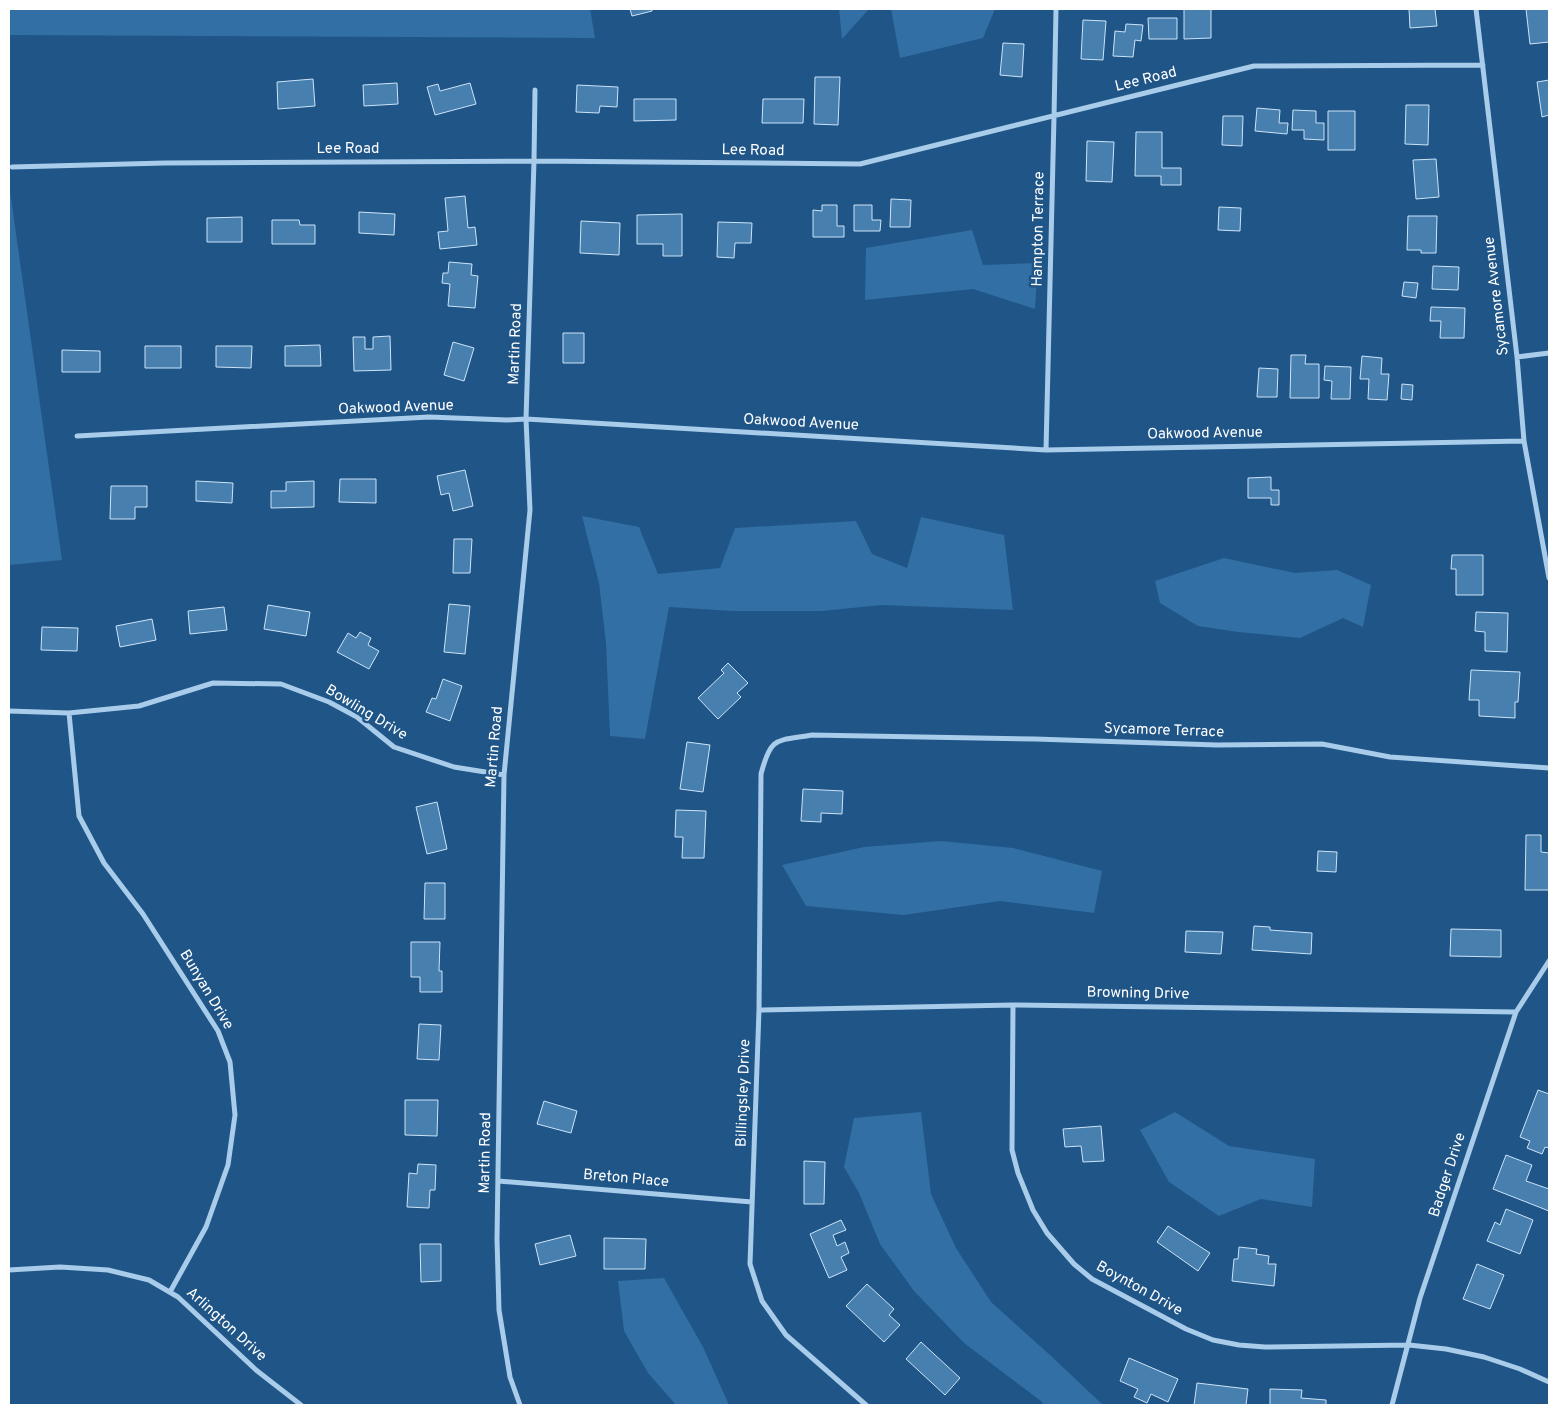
<svg xmlns="http://www.w3.org/2000/svg" width="1558" height="1414" viewBox="0 0 1558 1414" font-family="Overpass,sans-serif">
<style>
.green{fill:#326fa4}
.building{fill:#477faf;stroke:#cde4f8}
.lines{fill:none;stroke-linecap:round;stroke-linejoin:round}
.street{stroke:#a8ccea;stroke-width:5}
.labels{text-anchor:middle;dominant-baseline:central;stroke-width:5;stroke-linejoin:round;paint-order:stroke}
.street-label{font-size:15px;fill:#fff;stroke:#1f5587}
</style>
<rect width="100%" height="100%" fill="#1f5587"/>
<path class="green" d="M 9,9 L 590,9 L 595,38 L 9,35 Z
M 839,9 L 869,9 L 842,39 Z
M 891,9 L 995,9 L 983,38 L 900,58 Z
M 9,184 L 62,560 L 9,565 Z
M 972,230 L 983,265 L 1038,263 L 1035,309 L 973,289 L 865,300 L 866,248 Z
M 582,516 L 639,527 L 658,574 L 720,568 L 735,528 L 856,521 L 872,554 L 907,568 L 921,517 L 1004,535 L 1013,610 L 882,605 L 822,611 L 733,611 L 669,607 L 645,739 L 610,736 L 606,643 L 599,583 Z
M 1224,558 L 1295,573 L 1337,570 L 1371,585 L 1363,627 L 1343,618 L 1300,638 L 1238,632 L 1198,626 L 1160,603 L 1155,581 Z
M 941,841 L 1013,848 L 1102,871 L 1094,913 L 1000,901 L 904,915 L 806,906 L 782,865 L 864,847 Z
M 921,1112 L 931,1194 L 956,1248 L 991,1302 L 1050,1355 L 1103,1405 L 1044,1405 L 1041,1401 L 964,1343 L 914,1291 L 880,1244 L 859,1193 L 844,1167 L 854,1118 Z
M 1175,1112 L 1229,1146 L 1315,1159 L 1312,1207 L 1261,1199 L 1219,1216 L 1169,1182 L 1140,1130 Z
M 664,1278 L 703,1347 L 729,1405 L 676,1405 L 648,1373 L 624,1331 L 618,1281 Z"/>
<path class="building" d="M 630,9 L 652,9 L 652,11 L 632,16 Z
M 1184,9 L 1211,9 L 1211,38 L 1184,39 Z
M 1409,9 L 1435,9 L 1437,26 L 1410,28 Z
M 1526,9 L 1549,9 L 1549,42 L 1530,44 Z
M 1148,18 L 1177,18 L 1177,39 L 1149,39 Z
M 1083,20 L 1106,21 L 1103,60 L 1081,59 Z
M 1126,24 L 1143,25 L 1141,41 L 1135,40 L 1133,57 L 1113,56 L 1115,31 L 1125,32 Z
M 1003,43 L 1024,44 L 1022,77 L 1000,75 Z
M 815,77 L 840,77 L 838,125 L 814,124 Z
M 313,79 L 315,106 L 278,109 L 277,82 Z
M 1549,80 L 1549,115 L 1542,117 L 1537,82 Z
M 397,83 L 398,104 L 364,106 L 363,85 Z
M 470,83 L 476,104 L 435,115 L 427,87 L 438,84 L 440,91 Z
M 577,85 L 618,87 L 617,107 L 600,106 L 599,113 L 576,112 Z
M 634,99 L 676,99 L 676,120 L 634,121 Z
M 763,99 L 804,99 L 803,123 L 762,123 Z
M 1406,105 L 1429,105 L 1428,145 L 1405,144 Z
M 1257,108 L 1280,110 L 1279,123 L 1288,123 L 1287,134 L 1255,131 Z
M 1293,110 L 1316,111 L 1316,123 L 1324,123 L 1324,140 L 1304,139 L 1304,130 L 1292,130 Z
M 1328,111 L 1355,111 L 1355,150 L 1328,150 Z
M 1223,116 L 1243,116 L 1242,146 L 1222,145 Z
M 1136,132 L 1162,132 L 1162,168 L 1181,168 L 1181,185 L 1161,185 L 1161,176 L 1135,176 Z
M 1087,141 L 1114,142 L 1112,182 L 1086,181 Z
M 1436,159 L 1439,197 L 1416,199 L 1413,160 Z
M 465,196 L 468,228 L 475,227 L 477,245 L 440,249 L 438,232 L 448,231 L 445,198 Z
M 891,199 L 911,200 L 910,227 L 890,227 Z
M 822,205 L 837,205 L 837,226 L 844,226 L 844,237 L 813,237 L 813,210 L 822,211 Z
M 854,205 L 872,205 L 872,220 L 881,220 L 880,231 L 854,231 Z
M 1219,207 L 1241,208 L 1240,231 L 1218,230 Z
M 359,212 L 395,214 L 394,235 L 359,233 Z
M 682,214 L 682,256 L 663,256 L 663,244 L 637,244 L 637,215 Z
M 1408,216 L 1437,216 L 1436,253 L 1421,253 L 1421,250 L 1407,250 Z
M 242,217 L 242,242 L 207,242 L 207,218 Z
M 272,220 L 299,220 L 300,225 L 315,225 L 315,244 L 272,244 Z
M 581,221 L 620,223 L 619,255 L 580,253 Z
M 718,222 L 752,223 L 751,243 L 735,243 L 734,258 L 717,257 Z
M 449,262 L 472,264 L 471,275 L 478,276 L 475,308 L 448,306 L 450,284 L 442,283 L 443,273 L 448,273 Z
M 1433,266 L 1459,267 L 1458,290 L 1432,289 Z
M 1404,282 L 1418,283 L 1416,298 L 1402,296 Z
M 1431,307 L 1465,308 L 1464,338 L 1440,338 L 1441,321 L 1430,321 Z
M 563,333 L 584,333 L 584,363 L 563,363 Z
M 390,336 L 391,370 L 354,371 L 353,337 L 365,337 L 365,349 L 373,349 L 373,337 Z
M 453,342 L 474,348 L 464,381 L 444,375 Z
M 320,345 L 321,366 L 285,366 L 285,346 Z
M 145,346 L 181,346 L 181,368 L 145,368 Z
M 216,346 L 252,346 L 251,368 L 216,367 Z
M 62,350 L 100,351 L 100,372 L 62,372 Z
M 1291,355 L 1306,355 L 1305,364 L 1319,364 L 1319,398 L 1290,398 Z
M 1362,356 L 1382,358 L 1381,374 L 1389,374 L 1387,400 L 1368,399 L 1369,379 L 1360,379 Z
M 1325,366 L 1351,367 L 1350,399 L 1331,399 L 1332,381 L 1324,380 Z
M 1259,368 L 1278,369 L 1277,397 L 1257,397 Z
M 1402,384 L 1413,385 L 1412,400 L 1401,399 Z
M 465,470 L 473,506 L 453,511 L 449,493 L 441,495 L 437,476 Z
M 1271,477 L 1271,490 L 1279,490 L 1279,505 L 1271,505 L 1271,498 L 1248,498 L 1248,478 Z
M 340,479 L 376,479 L 376,503 L 339,502 Z
M 196,481 L 233,483 L 232,503 L 196,501 Z
M 314,481 L 314,507 L 271,508 L 271,491 L 286,491 L 286,482 Z
M 111,486 L 147,486 L 147,507 L 135,507 L 135,519 L 110,519 Z
M 454,539 L 472,539 L 470,573 L 453,573 Z
M 1452,555 L 1483,555 L 1483,595 L 1456,595 L 1456,569 L 1451,569 Z
M 449,604 L 470,606 L 465,654 L 444,652 Z
M 268,605 L 310,612 L 306,636 L 264,629 Z
M 224,607 L 227,630 L 190,634 L 188,611 Z
M 1476,612 L 1508,613 L 1507,652 L 1485,651 L 1485,632 L 1475,631 Z
M 152,619 L 156,640 L 120,647 L 116,626 Z
M 42,627 L 78,628 L 77,651 L 41,650 Z
M 360,632 L 371,638 L 368,645 L 379,651 L 369,669 L 337,652 L 348,633 L 356,638 Z
M 728,663 L 748,683 L 737,693 L 741,697 L 718,719 L 698,698 L 724,673 L 721,670 Z
M 1471,670 L 1520,672 L 1518,702 L 1515,702 L 1515,718 L 1479,716 L 1479,700 L 1469,700 Z
M 443,679 L 462,686 L 450,721 L 426,712 L 432,698 L 436,699 Z
M 687,742 L 710,745 L 703,792 L 680,789 Z
M 803,789 L 843,791 L 842,814 L 821,813 L 821,822 L 801,821 Z
M 437,802 L 447,849 L 427,854 L 416,807 Z
M 676,810 L 706,811 L 704,858 L 682,858 L 683,837 L 675,837 Z
M 1526,835 L 1541,835 L 1541,852 L 1549,853 L 1549,890 L 1525,890 Z
M 1318,851 L 1337,852 L 1336,872 L 1317,871 Z
M 425,883 L 445,883 L 445,919 L 424,919 Z
M 1254,926 L 1270,927 L 1270,930 L 1312,933 L 1311,954 L 1252,950 Z
M 1451,929 L 1501,930 L 1501,957 L 1450,956 Z
M 1186,931 L 1223,932 L 1221,954 L 1185,952 Z
M 411,942 L 440,942 L 439,971 L 442,971 L 442,992 L 420,992 L 420,977 L 411,977 Z
M 419,1024 L 441,1025 L 439,1060 L 417,1059 Z
M 1538,1090 L 1549,1094 L 1549,1148 L 1545,1147 L 1542,1154 L 1527,1148 L 1530,1141 L 1520,1137 Z
M 405,1100 L 438,1100 L 437,1136 L 405,1135 Z
M 544,1101 L 577,1111 L 571,1133 L 537,1124 Z
M 1101,1126 L 1104,1161 L 1083,1162 L 1081,1146 L 1065,1147 L 1063,1129 Z
M 1506,1155 L 1532,1165 L 1526,1181 L 1549,1189 L 1549,1211 L 1493,1189 Z
M 804,1161 L 825,1162 L 824,1204 L 804,1204 Z
M 418,1164 L 436,1165 L 435,1190 L 430,1190 L 429,1208 L 407,1207 L 409,1173 L 417,1174 Z
M 1506,1209 L 1533,1220 L 1520,1254 L 1487,1241 L 1495,1222 L 1500,1225 Z
M 841,1220 L 846,1230 L 833,1235 L 837,1246 L 845,1242 L 849,1253 L 841,1257 L 847,1270 L 829,1278 L 810,1234 Z
M 1168,1226 L 1210,1253 L 1198,1271 L 1157,1242 Z
M 570,1235 L 576,1256 L 540,1265 L 535,1244 Z
M 604,1238 L 646,1239 L 645,1269 L 604,1269 Z
M 420,1244 L 441,1244 L 441,1281 L 421,1282 Z
M 1239,1247 L 1257,1249 L 1256,1254 L 1269,1256 L 1268,1264 L 1276,1264 L 1274,1286 L 1232,1281 L 1234,1259 L 1238,1259 Z
M 1477,1264 L 1504,1275 L 1490,1309 L 1463,1299 Z
M 867,1284 L 894,1309 L 889,1315 L 900,1325 L 884,1342 L 846,1306 Z
M 921,1342 L 960,1378 L 945,1395 L 906,1359 Z
M 1129,1358 L 1178,1379 L 1168,1402 L 1151,1394 L 1147,1403 L 1134,1397 L 1138,1389 L 1120,1381 Z
M 1197,1383 L 1248,1389 L 1246,1405 L 1194,1405 Z
M 1270,1389 L 1302,1390 L 1301,1398 L 1326,1400 L 1326,1405 L 1270,1405 Z"/>
<g class="lines">
<path class="street" d="M 1476,9 L 1517,357 L 1524,441 L 1549,578
M 12,167 L 165,163 L 534,161 L 860,164 L 1254,66 L 1483,65
M 1517,357 L 1549,353
M 77,436 L 429,417 L 507,420 L 526,419 L 1046,450 L 1524,441
M 1046,450 L 1054,117 L 1056,9
M 9,711 L 69,713 L 139,706 L 213,683 L 281,684 L 329,702 L 357,717 L 394,747 L 454,767 L 504,775
M 69,713 L 79,816 L 104,863 L 143,914 L 218,1031 L 230,1062 L 235,1115 L 228,1165 L 206,1227 L 170,1292
M 1013,1005 L 1012,1150 L 1018,1173 L 1033,1210 L 1047,1233 L 1074,1264 L 1092,1279 L 1186,1329 L 1213,1340 L 1239,1345 L 1265,1347 L 1409,1345 L 1446,1349 L 1484,1357 L 1520,1369 L 1549,1382
M 759,1010 L 1013,1005 L 1516,1012
M 498,1181 L 752,1202
M 9,1270 L 60,1267 L 108,1270 L 149,1280 L 178,1297 L 256,1370 L 301,1405
M 520,1405 L 510,1377 L 499,1310 L 497,1239 L 504,775 L 530,510 L 526,419 L 534,161 L 535,90
M 866,1405 L 786,1335 L 762,1301 L 750,1264 L 759,1010 L 761,774 C 771,736 776,741 812,735 L 1035,739 L 1217,745 L 1322,744 L 1390,757 L 1549,768
M 1392,1405 L 1420,1298 L 1516,1012 L 1549,961"/>
</g>
<g class="labels">
<g class="street-label">
<text transform="translate(1146 80) rotate(-14)">Lee Road</text>
<text x="348" y="149">Lee Road</text>
<text transform="translate(753 151) rotate(1)">Lee Road</text>
<text transform="translate(1039 229) rotate(-89)">Hampton Terrace</text>
<text transform="translate(1497 296) rotate(-97)">Sycamore Avenue</text>
<text transform="translate(516 344) rotate(-88)">Martin Road</text>
<text transform="translate(396 408) rotate(-2)">Oakwood Avenue</text>
<text transform="translate(801 423) rotate(3)">Oakwood Avenue</text>
<text transform="translate(1205 434) rotate(-1)">Oakwood Avenue</text>
<text transform="translate(366 713) rotate(31)">Bowling Drive</text>
<text transform="translate(1164 731) rotate(2)">Sycamore Terrace</text>
<text transform="translate(495 747) rotate(-85)">Martin Road</text>
<text transform="translate(206 990) rotate(59)">Bunyan Drive</text>
<text transform="translate(1138 994) rotate(1)">Browning Drive</text>
<text transform="translate(744 1093) rotate(-88)">Billingsley Drive</text>
<text transform="translate(486 1153) rotate(-89)">Martin Road</text>
<text transform="translate(1448 1175) rotate(-72)">Badger Drive</text>
<text transform="translate(626 1179) rotate(5)">Breton Place</text>
<text transform="translate(1139 1289) rotate(29)">Boynton Drive</text>
<text transform="translate(226 1325) rotate(42)">Arlington Drive</text>
</g>
</g>
<rect width="1558" height="1414" fill="none" stroke="#ffffff" stroke-width="20"/>
</svg>
